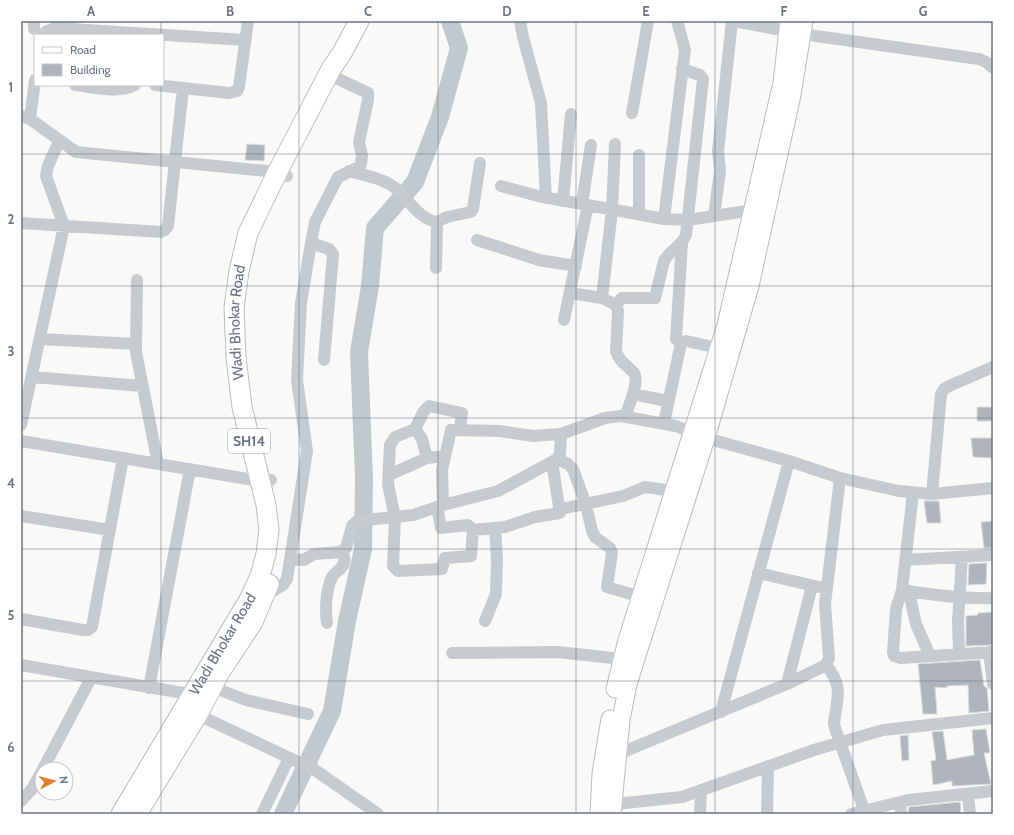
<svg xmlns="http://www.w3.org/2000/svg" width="1014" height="835" viewBox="0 0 1014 835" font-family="Cabin,sans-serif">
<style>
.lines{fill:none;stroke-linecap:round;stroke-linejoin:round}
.river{stroke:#c1c9ce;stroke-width:18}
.building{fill:#b0b4bd;stroke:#dbdbd9}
.secondary-casing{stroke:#babcc3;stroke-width:19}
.primary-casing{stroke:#babdc2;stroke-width:21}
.street{stroke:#c7cace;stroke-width:12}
.secondary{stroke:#fff;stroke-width:17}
.primary{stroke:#fff;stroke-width:19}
.grid{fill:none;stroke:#697388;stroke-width:1;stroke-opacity:0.55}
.labels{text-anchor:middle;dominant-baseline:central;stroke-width:4;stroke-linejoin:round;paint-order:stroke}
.shield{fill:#fff;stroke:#969dac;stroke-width:1}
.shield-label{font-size:14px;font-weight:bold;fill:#697388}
.street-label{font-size:15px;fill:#697388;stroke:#fff}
.neatline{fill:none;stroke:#697388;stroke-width:1.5}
.grid-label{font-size:13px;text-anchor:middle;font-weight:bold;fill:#697388}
</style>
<rect width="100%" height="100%" fill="#f9faf7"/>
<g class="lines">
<path class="river" d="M 283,814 L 332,711 L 347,621 L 363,549 L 364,479 L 359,352 L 370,286 L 375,228 L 415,182 L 440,117 L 459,48 L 450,21"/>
</g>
<path class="building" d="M 247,144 L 265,145 L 264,161 L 245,160 Z
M 977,407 L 993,407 L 993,421 L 977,421 Z
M 971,438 L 993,438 L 993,458 L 973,457 Z
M 924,501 L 939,501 L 941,523 L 927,523 Z
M 993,521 L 993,548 L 984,548 L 981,522 Z
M 987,563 L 986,584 L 968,585 L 969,564 Z
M 993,612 L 993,645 L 966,646 L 966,616 L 978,615 L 978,613 Z
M 980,660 L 984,686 L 987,688 L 989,711 L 969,713 L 968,685 L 947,686 L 947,688 L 935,687 L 937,714 L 923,714 L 918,664 Z
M 986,729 L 990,753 L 984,753 L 991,784 L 952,786 L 952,781 L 933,785 L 931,761 L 936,760 L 932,732 L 943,731 L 947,760 L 974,755 L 972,730 Z
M 908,735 L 909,760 L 902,761 L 900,736 Z
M 960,802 L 961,814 L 908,814 L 909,807 Z"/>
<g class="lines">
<defs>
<path id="secondary" d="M 615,689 L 627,640 L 726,325 L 782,83 L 789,21
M 599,814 L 601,774 L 610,719
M 612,814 L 621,720 L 628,684 L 706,438 L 750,286 L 792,95 L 804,21"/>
<g id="primary">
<path id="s1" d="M 121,814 L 250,598 L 260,576 L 266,554 L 269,530 L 266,505 L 242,407 L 236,357 L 234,308 L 239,271 L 248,233 L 278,171 L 331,69 L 342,53 L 359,21"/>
<path d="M 137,814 L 198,714 L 220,672 L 253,622 L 269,584"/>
</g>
</defs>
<use href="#secondary" class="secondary-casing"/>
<use href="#primary" class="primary-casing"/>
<path class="street" d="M 34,21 L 34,29
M 520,21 L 523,37 L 541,103 L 546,198
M 734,21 L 802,34 L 979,59 L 986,62 L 993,68
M 42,35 L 47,31 L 55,28 L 245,40
M 75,85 C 93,87 118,94 135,85
M 155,85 L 229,93 L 237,91 L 239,87 L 248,21
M 632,113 L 648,21
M 21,116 L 30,119 L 76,152 L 277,172 L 287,176
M 30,119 L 35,80
M 639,155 L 639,214
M 349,171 C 364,175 381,178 394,187 C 408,198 418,219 437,222 L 447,217 L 471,212 L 473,209 L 480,163
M 501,186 L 538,196 L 664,219 L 688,220 L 753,210
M 563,201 L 571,114
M 582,204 L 591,145
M 714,216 L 720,171 L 718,151 L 732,21
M 664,219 L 685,50 L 677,21
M 21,223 L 161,232 L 165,230 L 168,226 L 183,88
M 477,240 L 539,260 L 576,266
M 311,243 L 329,249 L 333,254 L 324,360
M 436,268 L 437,222
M 137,280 L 136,352 L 158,464
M 570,293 L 602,298 L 616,305 L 618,311 L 616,351 C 619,362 627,365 634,373 C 640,382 628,407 625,417
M 602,298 L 612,210 L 615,144
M 616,305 L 622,298 L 655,298 L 664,261 C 669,251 682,246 686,235 L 703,79 L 700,75 L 682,69
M 564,320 L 588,205
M 40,339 L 135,344
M 681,343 L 676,339 L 682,243
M 32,377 L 142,386
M 633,394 L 667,401
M 664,423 L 681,343 L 686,341 L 718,348
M 21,425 L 64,226 L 46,176 L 48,166 L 59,141
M 415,429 L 422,439 L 427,458
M 460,429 L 462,413 L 429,406 L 424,411 L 415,429 L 395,437 L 390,445 L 388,484 L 395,518 L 393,566 L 398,571 L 442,569 L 445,558 L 471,556 L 473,530 L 505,527 L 535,517 L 560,513 L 552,462
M 21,441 L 260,481 L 271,480
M 557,459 L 568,464 L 573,469 L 586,505 L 592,531 L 595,537 L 610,548 L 612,553 L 607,587 L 641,597
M 389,475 L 427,458 L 445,456
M 913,493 L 902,590 L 896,609 L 893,652 L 894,656 L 901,658 L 993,652
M 932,494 L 941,394 L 944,389 L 949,386 L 993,367
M 443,505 L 442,470 L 451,430 L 500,431 L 533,436 L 561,434
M 437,507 L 441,528 L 468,525 L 473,530
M 561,509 L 623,496 L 645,487 L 674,491
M 21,516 L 110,530
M 290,559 L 304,560 L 314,554 L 341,552 L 346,548 L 352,526 L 357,521 L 413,515 L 443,505 L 498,491 L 557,459 L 560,454 L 561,434 L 605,418 L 621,416 L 676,426 L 706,438 L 789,461 L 840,478 L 899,491 L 932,494 L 993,488
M 905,560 L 993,555
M 758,573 L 819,587
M 902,590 C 932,595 962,599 993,598
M 909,592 L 916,624 L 930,656
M 265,596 L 283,585 L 287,579 L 307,451 L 297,380 L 301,303 L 311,243 L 315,222 L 338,177 L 359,167 L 361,164 L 362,156 L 359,142 L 368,100 L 368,93 L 336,78
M 21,619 L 83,630 L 88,630 L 92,627 L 123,458
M 485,621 L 496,594 L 497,559 L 495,528
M 327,623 C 325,609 326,590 332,577 C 335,571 342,570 344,563 C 345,558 344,556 341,552
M 989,652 L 993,684
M 452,653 L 558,652 L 622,659
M 959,653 L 958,621 L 962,557
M 21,665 L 183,693 L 191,696
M 826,665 C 844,686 837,699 834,723 L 835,728 L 864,810
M 787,684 L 812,586
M 212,687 L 246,700 L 308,714
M 149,688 L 190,469
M 192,712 L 315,770 L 378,814
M 721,712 L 789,461
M 611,757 L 787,684 L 826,665 L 829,658 L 825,604 L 840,478
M 43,769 L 91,678
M 968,794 L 970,814
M 21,801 L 32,789 L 42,771
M 900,802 L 901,814
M 606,805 L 682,797 L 814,750 L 883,730 L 993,718
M 262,814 L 289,758
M 700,814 L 701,790
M 767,814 L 768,766
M 851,814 L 908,800 L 993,791"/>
<use href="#secondary" class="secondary"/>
<use href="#primary" class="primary"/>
</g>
<path class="grid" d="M 161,21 L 161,35M 299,21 L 299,814M 438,21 L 438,814M 576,21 L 576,814M 715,21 L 715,814M 853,21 L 853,814M 161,85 L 161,814M 21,154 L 993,154M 21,286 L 993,286M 21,418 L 993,418M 21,549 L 993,549M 21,681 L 993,681"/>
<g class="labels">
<rect class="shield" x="228" y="429" width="42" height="24" rx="3"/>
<g class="shield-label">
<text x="249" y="441">SH14</text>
</g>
<g class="street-label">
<text stroke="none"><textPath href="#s1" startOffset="534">Wadi Bhokar Road</textPath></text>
<text stroke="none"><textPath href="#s1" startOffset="198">Wadi Bhokar Road</textPath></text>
</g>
</g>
<rect width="1014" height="835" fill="none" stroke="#ffffff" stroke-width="44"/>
<rect x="34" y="34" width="130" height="52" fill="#ffffff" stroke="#c3c7cf"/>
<rect x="42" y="47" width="20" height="6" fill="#ffffff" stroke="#c3c7cf"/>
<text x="70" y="54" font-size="12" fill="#697388">Road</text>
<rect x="42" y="64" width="20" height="12" fill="#b0b4bd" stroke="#c3c7cf"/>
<text x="70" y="74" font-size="12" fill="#697388">Building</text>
<g transform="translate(54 781) rotate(83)"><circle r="19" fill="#ffffff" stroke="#c3c7cf"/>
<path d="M0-3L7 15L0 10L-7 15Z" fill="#e3802e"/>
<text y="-6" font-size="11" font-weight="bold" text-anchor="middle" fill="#697388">N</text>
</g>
<rect x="22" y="22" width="970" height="791" class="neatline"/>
<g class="grid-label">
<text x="91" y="16">A</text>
<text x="230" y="16">B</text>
<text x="368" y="16">C</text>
<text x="507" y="16">D</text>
<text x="646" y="16">E</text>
<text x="784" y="16">F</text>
<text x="923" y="16">G</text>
<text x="11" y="92">1</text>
<text x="11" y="224">2</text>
<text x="11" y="356">3</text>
<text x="11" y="488">4</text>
<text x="11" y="620">5</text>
<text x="11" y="752">6</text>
</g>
</svg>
